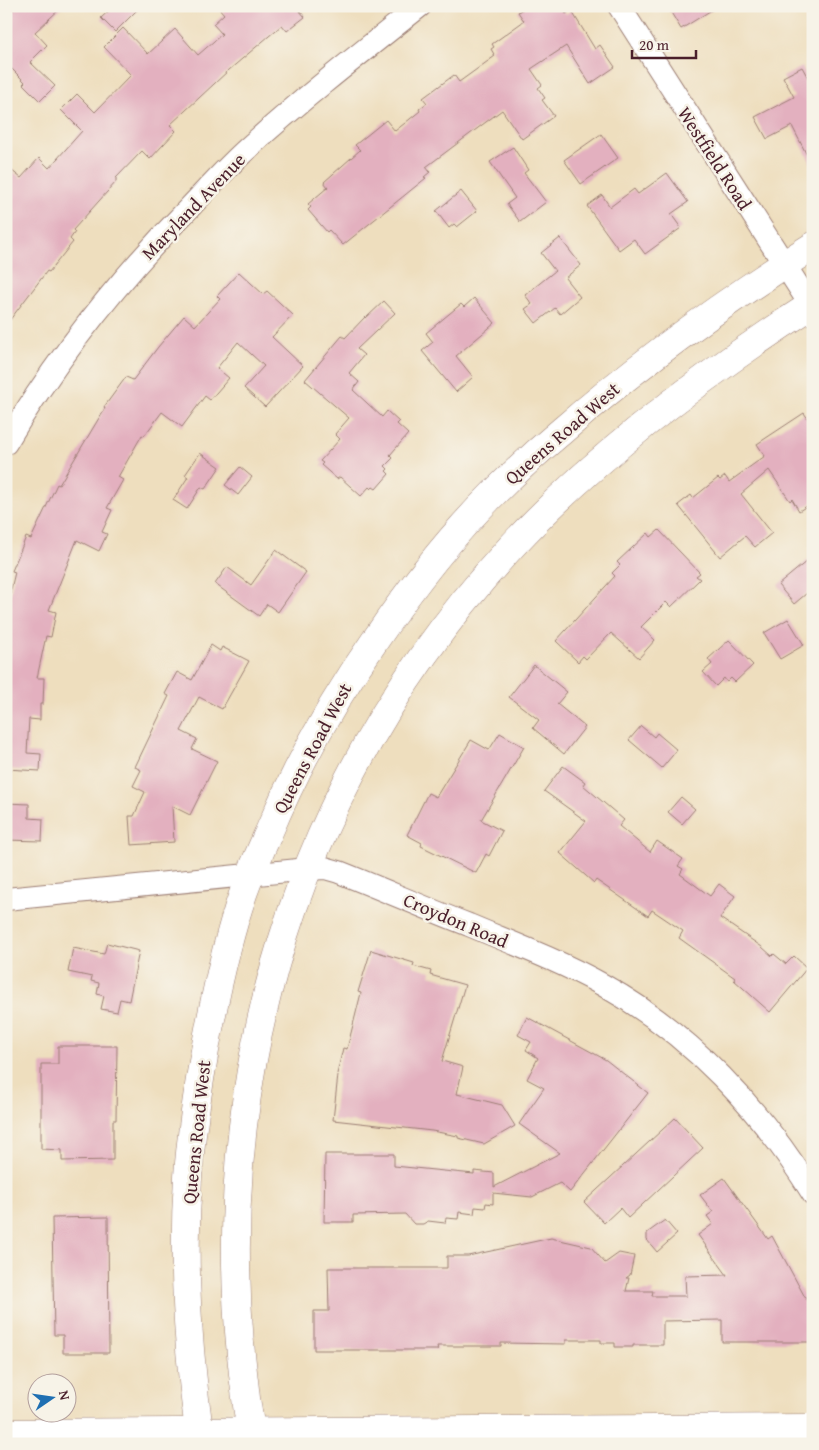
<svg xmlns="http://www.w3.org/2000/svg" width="819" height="1450" viewBox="0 0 819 1450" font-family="'Gentium Book Plus',serif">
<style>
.building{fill:#e3b0bf}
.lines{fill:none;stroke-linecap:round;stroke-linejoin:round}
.street-casing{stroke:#9c7e74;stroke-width:24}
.secondary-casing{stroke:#9c7e74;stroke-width:29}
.street{stroke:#fff;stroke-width:22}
.secondary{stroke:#fff;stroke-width:28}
.labels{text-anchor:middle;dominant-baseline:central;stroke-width:5;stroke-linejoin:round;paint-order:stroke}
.street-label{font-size:19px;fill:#4a1f2b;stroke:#f7f3e8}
</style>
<rect width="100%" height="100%" fill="#f7f3e8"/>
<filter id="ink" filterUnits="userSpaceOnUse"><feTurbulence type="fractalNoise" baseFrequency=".02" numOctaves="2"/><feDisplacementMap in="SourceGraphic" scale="10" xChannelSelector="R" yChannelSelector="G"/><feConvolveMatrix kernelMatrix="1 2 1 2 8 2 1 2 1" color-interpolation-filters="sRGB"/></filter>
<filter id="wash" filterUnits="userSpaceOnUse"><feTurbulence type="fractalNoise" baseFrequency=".0096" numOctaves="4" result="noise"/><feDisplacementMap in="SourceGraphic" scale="20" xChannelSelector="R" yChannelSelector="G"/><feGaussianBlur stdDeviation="1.12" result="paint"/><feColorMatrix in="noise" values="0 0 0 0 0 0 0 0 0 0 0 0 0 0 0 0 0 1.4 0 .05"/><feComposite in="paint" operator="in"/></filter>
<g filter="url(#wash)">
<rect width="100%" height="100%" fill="#eedebe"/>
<g id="blocks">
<path class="building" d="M 17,6 L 63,6 L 35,32 L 47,45 L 30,62 L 55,86 L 40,101 L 23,84 L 25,82 L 6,63 L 6,17 Z
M 114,6 L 141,6 L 115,32 L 101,18 Z
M 217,6 L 303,6 L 299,10 L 305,17 L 287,31 L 282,25 L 229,70 L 170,125 L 176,131 L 150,159 L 142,151 L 116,178 L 116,182 L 73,230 L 75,232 L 70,239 L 73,242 L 49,272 L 47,271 L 6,325 L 6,166 L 21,178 L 39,158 L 49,168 L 82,131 L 61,110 L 77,94 L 95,112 L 131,75 L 104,47 L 123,28 L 148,54 L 175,29 L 198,55 L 222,34 L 213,24 L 224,14 Z
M 527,6 L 561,6 L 566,14 L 571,10 L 595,49 L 600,45 L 615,67 L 590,84 L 566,46 L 531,69 L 542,85 L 538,88 L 545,98 L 542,100 L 554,116 L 522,139 L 502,110 L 426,167 L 430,172 L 424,177 L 426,178 L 343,245 L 329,230 L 327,232 L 308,210 L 311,207 L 308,204 L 328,187 L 324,182 L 360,150 L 355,145 L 386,120 L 395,131 L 420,111 L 419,109 L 427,103 L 423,98 L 454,75 L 459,82 L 495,56 L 491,49 L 494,47 L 492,44 L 524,21 L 518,12 Z
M 667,6 L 718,6 L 681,29 Z
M 802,67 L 813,87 L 813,167 L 792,126 L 767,139 L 755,117 L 794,97 L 783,77 Z
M 601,134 L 618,158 L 581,184 L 564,160 Z
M 513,147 L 528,170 L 524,173 L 546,202 L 520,222 L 507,204 L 515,198 L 490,162 Z
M 667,173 L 688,202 L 671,214 L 681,228 L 645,254 L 634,239 L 619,250 L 587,206 L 602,195 L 610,207 L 634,189 L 638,194 Z
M 461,191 L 477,211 L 457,227 L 454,224 L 449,228 L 436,211 Z
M 560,238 L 581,265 L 565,278 L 580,297 L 560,314 L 555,308 L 536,323 L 525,309 L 532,304 L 525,295 L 555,271 L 541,253 Z
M 239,272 L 263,294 L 267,291 L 293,315 L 272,337 L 303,366 L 265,407 L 244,388 L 264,366 L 238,342 L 217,368 L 229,378 L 210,400 L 205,396 L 182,427 L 162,412 L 144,436 L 142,435 L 118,477 L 123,480 L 107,508 L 112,510 L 102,532 L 107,534 L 99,551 L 77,540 L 49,610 L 56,612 L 51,637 L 46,636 L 37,678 L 44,678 L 43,704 L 40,704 L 40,720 L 29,719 L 27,753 L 41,754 L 40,771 L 6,769 L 6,611 L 15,572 L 12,571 L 26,537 L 31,539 L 57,484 L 59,485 L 105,408 L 104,407 L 126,377 L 133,380 L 158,347 L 184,316 L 195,326 L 220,299 L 217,296 Z
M 474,298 L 495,323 L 456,356 L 473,377 L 456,392 L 422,351 L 433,342 L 426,333 L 461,304 L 464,307 Z
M 384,301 L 395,313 L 357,349 L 364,355 L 349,373 L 359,382 L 353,390 L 382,417 L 387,411 L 399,422 L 397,424 L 408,434 L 390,455 L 393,458 L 385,466 L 388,469 L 386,471 L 389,474 L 376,489 L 373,487 L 371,489 L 369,487 L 361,496 L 340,477 L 337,479 L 321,465 L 323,463 L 320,461 L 340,439 L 335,434 L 349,418 L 305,380 L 342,336 L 345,338 L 365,317 L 366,318 Z
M 804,413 L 813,426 L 813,502 L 799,511 L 792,499 L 790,501 L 769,470 L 741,494 L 772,533 L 755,547 L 745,536 L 720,557 L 678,505 L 691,495 L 693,498 L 718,478 L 720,480 L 725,476 L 729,482 L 765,456 L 757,444 Z
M 200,453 L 220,467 L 205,489 L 201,487 L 187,509 L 173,500 L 188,477 L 185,475 Z
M 240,467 L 252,477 L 238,495 L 225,485 Z
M 659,530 L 700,573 L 696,576 L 700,579 L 671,607 L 666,602 L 641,627 L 655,640 L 639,658 L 611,633 L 586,659 L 583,656 L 578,662 L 556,641 L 615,576 L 612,573 L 620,565 L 617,562 L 648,533 L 651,537 Z
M 276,550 L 306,572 L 278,612 L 267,604 L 259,616 L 215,584 L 227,567 L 251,585 Z
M 813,556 L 813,588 L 794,604 L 778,585 Z
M 788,619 L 804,645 L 780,659 L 764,633 Z
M 729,640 L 753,665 L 735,682 L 731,678 L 727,682 L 724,678 L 716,686 L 703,672 L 712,664 L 708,659 Z
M 211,645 L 220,651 L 222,647 L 249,661 L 222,709 L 199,697 L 181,731 L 197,739 L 192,749 L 217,761 L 190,815 L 172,806 L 174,842 L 131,845 L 129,816 L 134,816 L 145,792 L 133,786 L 141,770 L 135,767 L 169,696 L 165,694 L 177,672 L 192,680 Z
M 534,665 L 567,692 L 557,704 L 585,727 L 564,754 L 533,728 L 539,720 L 509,697 Z
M 641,726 L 654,737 L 657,733 L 677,750 L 662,768 L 629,740 Z
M 500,733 L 524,747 L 481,820 L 502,831 L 489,856 L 486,854 L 476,873 L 421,846 L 422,843 L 407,835 L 428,793 L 436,797 L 471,740 L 489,750 Z
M 563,766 L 585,782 L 583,785 L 624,820 L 619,826 L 650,852 L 657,841 L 683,859 L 678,866 L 683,869 L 680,874 L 710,896 L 719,884 L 735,896 L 720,918 L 762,947 L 772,956 L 774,954 L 786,964 L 794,956 L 807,968 L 770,1012 L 734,980 L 735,978 L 679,938 L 683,931 L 652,910 L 648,916 L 596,880 L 594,883 L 560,853 L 586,821 L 544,791 Z
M 681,797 L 695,809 L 682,824 L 668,812 Z
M 6,803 L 29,804 L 29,818 L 43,819 L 42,841 L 6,840 Z
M 107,943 L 139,951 L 129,1001 L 120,999 L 117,1012 L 101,1009 L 104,996 L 97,994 L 99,983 L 91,981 L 92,977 L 68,972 L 73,948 L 104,954 Z
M 371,950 L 414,963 L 413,966 L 431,971 L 430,975 L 465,985 L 442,1061 L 463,1067 L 457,1094 L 502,1105 L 515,1126 L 484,1144 L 458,1138 L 458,1136 L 432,1131 L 333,1120 L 338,1075 L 337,1074 L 343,1048 L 347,1049 L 361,993 L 358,992 Z
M 527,1017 L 606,1060 L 648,1093 L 570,1192 L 560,1183 L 532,1197 L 493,1193 L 493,1204 L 486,1203 L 485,1208 L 475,1207 L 474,1214 L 459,1212 L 458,1219 L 446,1218 L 445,1223 L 428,1221 L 423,1224 L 414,1224 L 405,1214 L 353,1215 L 353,1222 L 324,1222 L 325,1154 L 394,1154 L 394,1166 L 474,1174 L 474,1171 L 494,1173 L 494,1187 L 560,1153 L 519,1124 L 544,1088 L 527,1079 L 538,1058 L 526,1050 L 531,1042 L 518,1035 Z
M 58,1046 L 117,1046 L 116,1120 L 113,1120 L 113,1160 L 62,1161 L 62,1150 L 41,1149 L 41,1064 L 58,1064 Z
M 675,1118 L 703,1148 L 628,1218 L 620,1208 L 604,1223 L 584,1202 Z
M 724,1178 L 768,1239 L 772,1236 L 813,1312 L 813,1342 L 722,1342 L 722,1320 L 663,1321 L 663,1345 L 633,1345 L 633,1347 L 615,1347 L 615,1343 L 601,1343 L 601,1340 L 566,1340 L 566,1344 L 501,1343 L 501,1346 L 437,1346 L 438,1350 L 314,1350 L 314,1311 L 329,1311 L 328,1268 L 447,1268 L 447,1256 L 468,1256 L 551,1238 L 591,1247 L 605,1263 L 619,1253 L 634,1256 L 630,1275 L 626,1278 L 629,1278 L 626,1291 L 653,1291 L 652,1296 L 686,1296 L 685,1276 L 727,1275 L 698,1235 L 713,1224 L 707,1216 L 713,1212 L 700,1195 Z
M 108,1217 L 109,1353 L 63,1353 L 63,1335 L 54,1335 L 52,1218 Z
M 665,1220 L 677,1234 L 657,1252 L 647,1240 L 647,1233 Z"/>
</g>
</g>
<g filter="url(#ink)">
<use href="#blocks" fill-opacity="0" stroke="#9c7e74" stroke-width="1"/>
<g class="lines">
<defs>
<path id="street" d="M 619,6 L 813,309
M 6,443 C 58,356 121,277 192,205 C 210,186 228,166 248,148 C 303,98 362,52 420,6
M 6,899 L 308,869 L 325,868 L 339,872 C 382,889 425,908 469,925 C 514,944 560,961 603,985 C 691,1034 761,1110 813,1194"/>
<path id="secondary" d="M 6,1433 L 813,1428
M 201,1444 C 188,1356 182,1266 188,1177 C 191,1129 199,1082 208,1034 C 217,987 227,940 243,894 C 250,874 259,854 268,834 C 297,765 333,700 376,639 C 411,587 449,538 494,493 C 516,471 539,450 563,430 C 641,362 726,301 813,246
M 253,1444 C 196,1113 283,796 511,547 C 596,455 708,372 813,304"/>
</defs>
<use href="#street" class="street-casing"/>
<use href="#secondary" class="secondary-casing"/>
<use href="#street" class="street"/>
<use href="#secondary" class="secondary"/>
</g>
</g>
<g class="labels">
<g class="street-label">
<text transform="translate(715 158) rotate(57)">Westfield Road</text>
<text transform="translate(193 206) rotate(-46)">Maryland Avenue</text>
<text transform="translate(562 433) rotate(-41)">Queens Road West</text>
<text transform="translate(312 748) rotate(-62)">Queens Road West</text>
<text transform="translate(456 920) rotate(23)">Croydon Road</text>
<text transform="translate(196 1132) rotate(-84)">Queens Road West</text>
</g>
</g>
<rect width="819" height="1450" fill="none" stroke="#f7f3e8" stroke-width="25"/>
<g transform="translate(52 1398) rotate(77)"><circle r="24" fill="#f7f3e8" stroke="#b29e9c"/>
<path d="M0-4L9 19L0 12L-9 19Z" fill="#1f6fb2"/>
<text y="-8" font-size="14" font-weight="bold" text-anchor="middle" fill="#4a1f2b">N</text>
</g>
<path d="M632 50v8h64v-8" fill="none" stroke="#4a1f2b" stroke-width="2.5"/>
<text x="639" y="50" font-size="15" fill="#4a1f2b" stroke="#f7f3e8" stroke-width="4" paint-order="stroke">20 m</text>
</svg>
